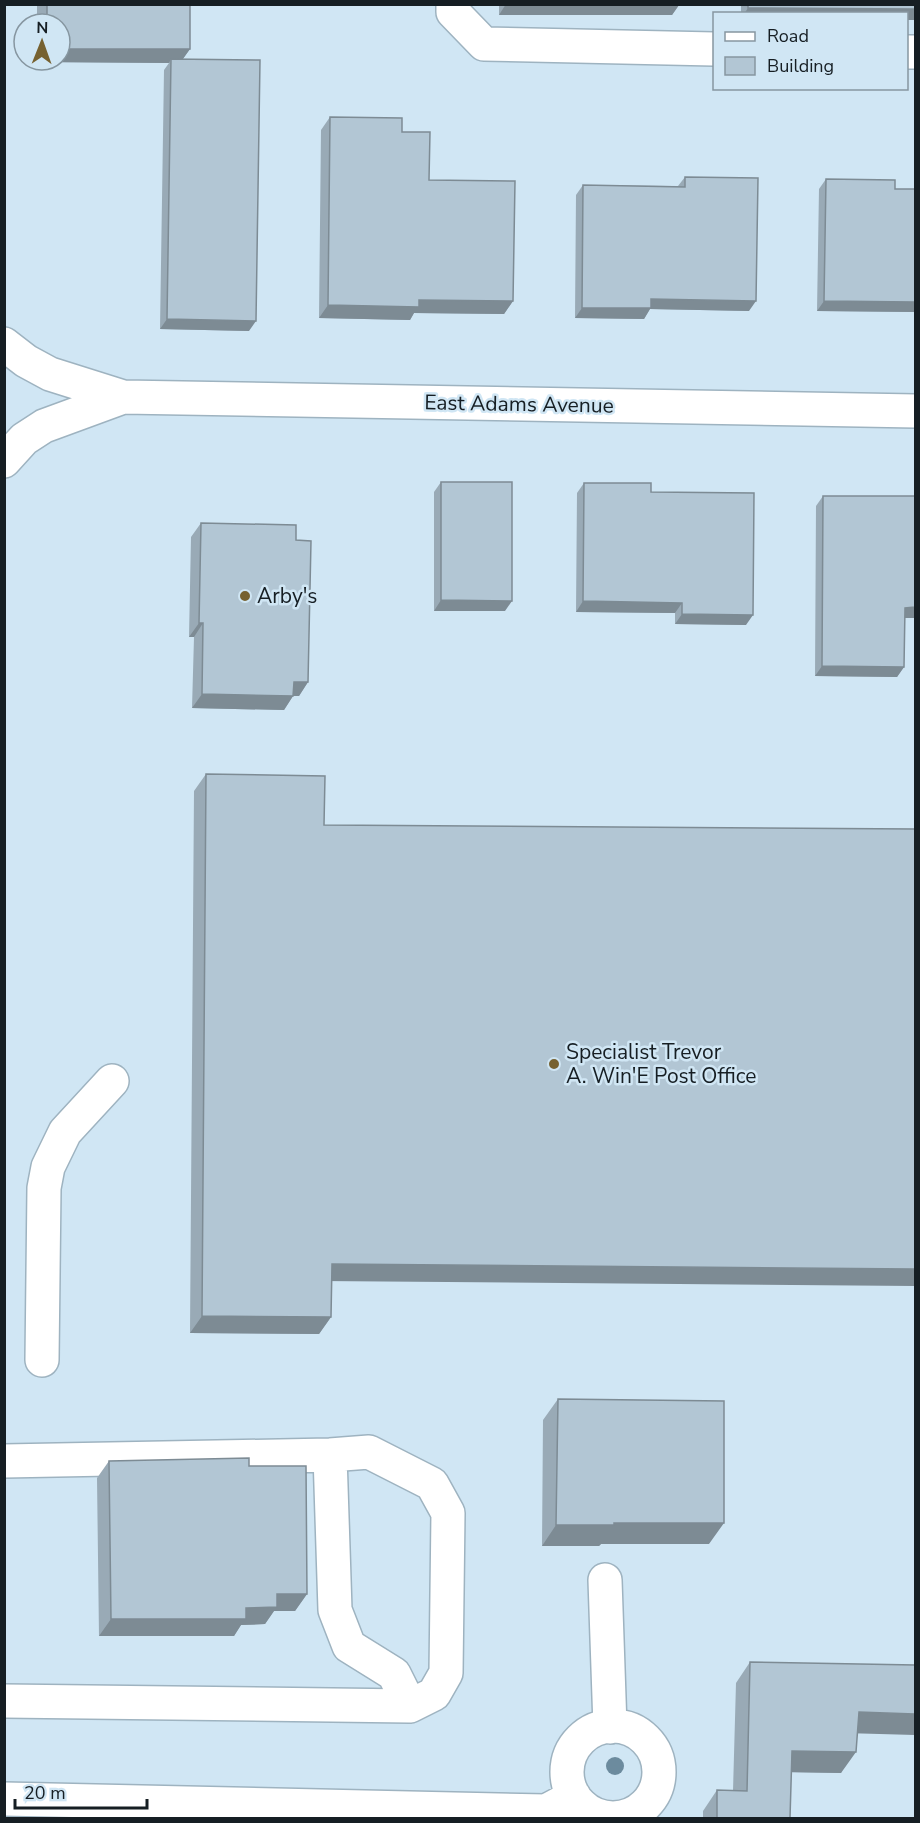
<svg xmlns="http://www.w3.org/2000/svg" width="920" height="1823" viewBox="0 0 920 1823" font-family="'Nunito Sans',sans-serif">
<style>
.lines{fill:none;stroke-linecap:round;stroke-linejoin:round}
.minor-casing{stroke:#9eb3c0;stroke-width:36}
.minor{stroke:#fff;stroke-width:33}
.tree{fill:#6c8b9e}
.wall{fill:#99aab6}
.shaded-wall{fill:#7d8b94}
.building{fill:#b2c6d4;stroke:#7d8b94;stroke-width:1.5}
.poi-dot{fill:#766130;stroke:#d0e6f4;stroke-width:2}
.labels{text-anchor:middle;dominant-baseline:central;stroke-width:5;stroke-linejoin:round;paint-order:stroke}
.street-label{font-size:21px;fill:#161e23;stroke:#d0e6f4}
.poi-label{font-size:21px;fill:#161e23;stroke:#d0e6f4;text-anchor:start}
</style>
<rect width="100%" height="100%" fill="#d0e6f4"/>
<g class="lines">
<defs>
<path id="minor" d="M 453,4 L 453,12 L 484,44 L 714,49
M 906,52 L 916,52
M 4,344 L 26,361 L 50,374 L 123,397 L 916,411
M 4,461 L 24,439 L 44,426 L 123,397
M 42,1360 L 44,1188 L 48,1167 L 65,1132 L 112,1081
M 330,1455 L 335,1610 L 349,1646 L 394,1674 L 410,1706
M 4,1461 L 330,1455 L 369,1452 L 432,1484 L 448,1513 L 446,1673 L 434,1694 L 410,1706 L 4,1701
M 605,1580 L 610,1727
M567 1772a46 46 0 1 1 92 0a46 46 0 1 1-92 0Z
M 4,1799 L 546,1811 L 574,1796"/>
</defs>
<use href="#minor" class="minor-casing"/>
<use href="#minor" class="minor"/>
</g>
<circle class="tree" cx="615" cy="1766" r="9"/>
<path class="wall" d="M 37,4 L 190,4 L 190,49 L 182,60 L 249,331 L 160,329 L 164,70 L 169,63 L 37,62 L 37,60 L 60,60 L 60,24 L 37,24 Z
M 499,4 L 679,4 L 679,5 L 672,15 L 499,15 Z
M 741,4 L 915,4 L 914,20 L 906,14 L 741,14 Z
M 330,117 L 402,132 L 429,180 L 513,301 L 504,314 L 414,313 L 410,320 L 319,318 L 321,130 Z
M 685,177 L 749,311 L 650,309 L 644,319 L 575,318 L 576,195 L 583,185 L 678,186 Z
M 826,179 L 895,189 L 915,189 L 915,312 L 817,311 L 819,189 Z
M 441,482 L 505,611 L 434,611 L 434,492 Z
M 584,483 L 651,492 L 746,625 L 675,624 L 675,613 L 576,612 L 577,493 Z
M 823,496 L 904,667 L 897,677 L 815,676 L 816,506 Z
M 201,523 L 296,540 L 308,682 L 299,696 L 293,696 L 284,710 L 192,708 L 194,637 L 189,637 L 191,537 Z
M 206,774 L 324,825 L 331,1281 L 331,1317 L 319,1334 L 190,1333 L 194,791 Z
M 558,1399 L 709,1544 L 601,1544 L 599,1546 L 542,1546 L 543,1420 Z
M 109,1461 L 249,1466 L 307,1594 L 295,1611 L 274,1611 L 265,1624 L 241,1625 L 234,1636 L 99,1636 L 97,1478 Z
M 750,1662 L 857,1733 L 841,1773 L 791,1772 L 790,1818 L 703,1818 L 703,1811 L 717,1790 L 733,1791 L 736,1683 Z"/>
<path class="shaded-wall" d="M 506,4 L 679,5 L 672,15 L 499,15 Z
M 748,8 L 915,9 L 915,18 L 914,20 L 906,20 L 906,14 L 744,14 Z
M 60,49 L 190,49 L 180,63 L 171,59 L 169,63 L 37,62 L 39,60 L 60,60 Z
M 651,299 L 756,301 L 749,311 L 650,309 L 644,319 L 575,318 L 582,308 Z
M 419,300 L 513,301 L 504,314 L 414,313 L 410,320 L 319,318 L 328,305 Z
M 824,301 L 915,302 L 915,312 L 817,311 Z
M 167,319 L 256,321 L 249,331 L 160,329 Z
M 441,600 L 512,601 L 505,611 L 434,611 Z
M 583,601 L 682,603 L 675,613 L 576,612 Z
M 915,607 L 915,618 L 898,618 L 905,608 Z
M 682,614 L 753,615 L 746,625 L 675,624 Z
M 199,623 L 203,623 L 194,637 L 189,637 Z
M 822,666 L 904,667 L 897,677 L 815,676 Z
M 294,682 L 308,682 L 299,696 L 293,696 L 284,710 L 192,708 L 202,694 Z
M 332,1264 L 915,1269 L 915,1286 L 320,1281 Z
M 202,1316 L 331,1317 L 319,1334 L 190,1333 Z
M 614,1523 L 724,1523 L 709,1544 L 601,1544 L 599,1546 L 542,1546 L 556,1525 Z
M 277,1594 L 307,1594 L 295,1611 L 274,1611 L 265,1624 L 241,1625 L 234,1636 L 99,1636 L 111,1619 L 246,1608 Z
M 859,1712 L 915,1714 L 915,1735 L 844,1733 Z
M 792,1751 L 856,1752 L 841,1773 L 777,1772 Z"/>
<path class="building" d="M 47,4 L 190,4 L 190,49 L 60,49 L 60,24 L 47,24 Z
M 522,4 L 679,4 L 679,5 Z
M 748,4 L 915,4 L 915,9 L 748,8 Z
M 171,59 L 260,60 L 256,321 L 167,319 Z
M 330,117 L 402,118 L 402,132 L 430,132 L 429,180 L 515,181 L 513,301 L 419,300 L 419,307 L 328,305 Z
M 685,177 L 758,178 L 756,301 L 651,299 L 651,308 L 582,308 L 583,185 L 685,187 Z
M 826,179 L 895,180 L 895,189 L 915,189 L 915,302 L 824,301 Z
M 441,482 L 512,482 L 512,601 L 441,600 Z
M 584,483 L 651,483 L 651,492 L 754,493 L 753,615 L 682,614 L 682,603 L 583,601 Z
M 823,496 L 915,496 L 915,607 L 905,608 L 904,667 L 822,666 Z
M 201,523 L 296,525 L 296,540 L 311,541 L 308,682 L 294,682 L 293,696 L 202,694 L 203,623 L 199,623 Z
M 206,774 L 325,776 L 324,825 L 915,829 L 915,1269 L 332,1264 L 331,1317 L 202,1316 Z
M 558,1399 L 724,1401 L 724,1523 L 614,1523 L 614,1525 L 556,1525 Z
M 249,1458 L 249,1466 L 306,1466 L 307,1594 L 277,1594 L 277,1607 L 246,1608 L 246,1619 L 111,1619 L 109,1461 Z
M 750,1662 L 915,1665 L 915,1714 L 859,1712 L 856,1752 L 792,1751 L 790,1818 L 717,1818 L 717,1790 L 747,1791 Z"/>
<g class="poi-dot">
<circle cx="245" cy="596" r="6"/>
<circle cx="554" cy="1064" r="6"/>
</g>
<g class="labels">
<g class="street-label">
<text transform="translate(519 404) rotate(1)">East Adams Avenue</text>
</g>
<g class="poi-label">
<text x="257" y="596">Arby's</text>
<text x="566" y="1052">Specialist Trevor<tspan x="566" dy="24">A. Win'E Post Office</tspan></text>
</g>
</g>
<rect width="920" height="1823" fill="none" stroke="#161e23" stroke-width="12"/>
<rect x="713" y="12" width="195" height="78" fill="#d0e6f4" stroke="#8696a0" stroke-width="1.5"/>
<rect x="725" y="32" width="30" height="9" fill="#ffffff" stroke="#8696a0" stroke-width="1.5"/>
<text x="767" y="42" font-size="18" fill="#161e23">Road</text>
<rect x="725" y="57" width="30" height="18" fill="#b2c6d4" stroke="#8696a0" stroke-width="1.5"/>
<text x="767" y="72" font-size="18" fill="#161e23">Building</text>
<g transform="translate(42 42) rotate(1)"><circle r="28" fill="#d0e6f4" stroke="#8696a0" stroke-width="1.5"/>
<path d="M0-4.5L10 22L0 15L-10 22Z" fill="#766130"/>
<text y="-9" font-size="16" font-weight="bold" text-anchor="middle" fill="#161e23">N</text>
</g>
<path d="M15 1799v9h132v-9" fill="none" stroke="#161e23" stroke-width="3"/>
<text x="24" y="1799" font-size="18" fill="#161e23" stroke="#d0e6f4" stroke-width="4.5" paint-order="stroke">20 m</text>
</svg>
